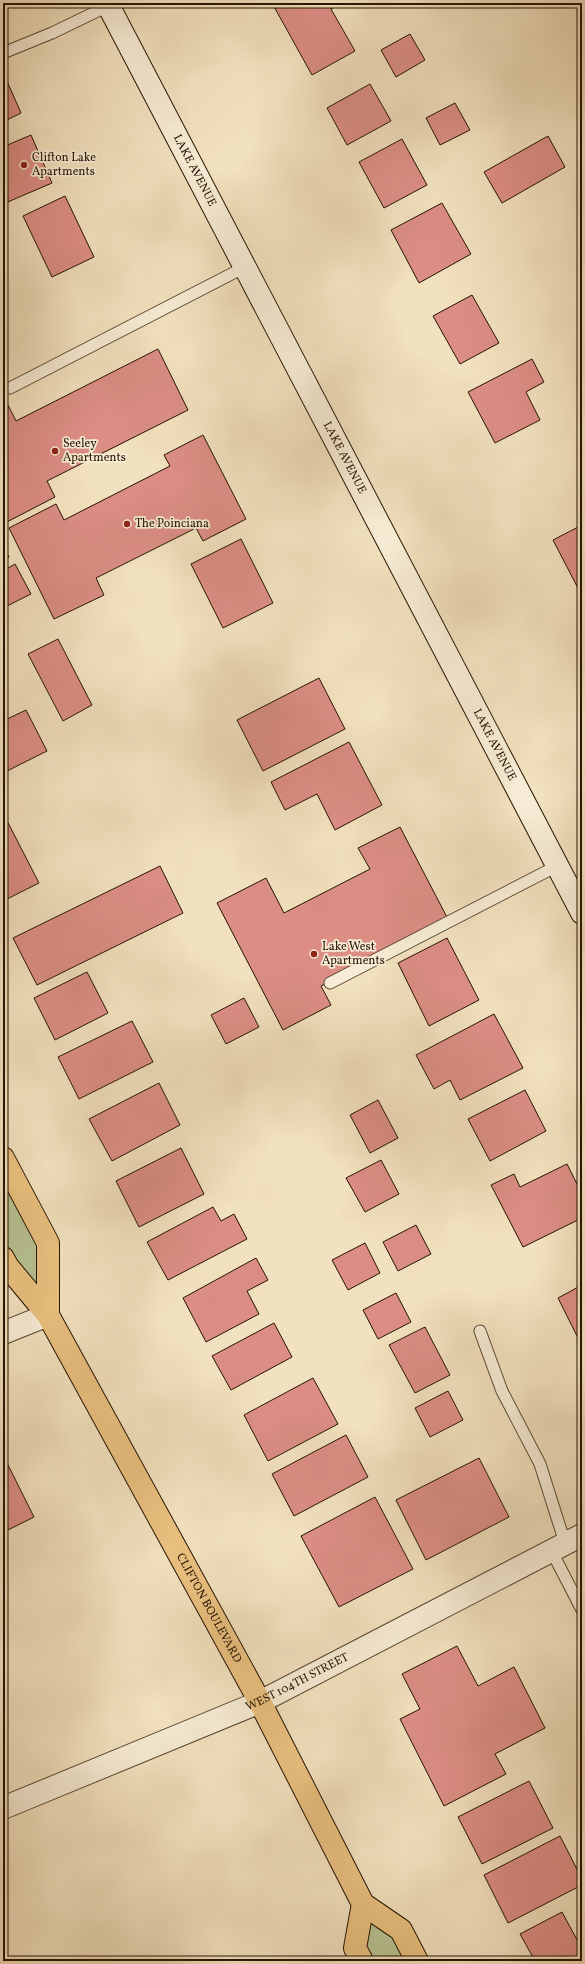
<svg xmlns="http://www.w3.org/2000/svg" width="585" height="1964" viewBox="0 0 585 1964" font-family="Vollkorn,serif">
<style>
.green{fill:#b8c393;stroke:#6e6b4a}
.building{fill:#dc8e85;stroke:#251302}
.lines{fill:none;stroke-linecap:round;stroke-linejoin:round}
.lane-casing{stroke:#584631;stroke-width:13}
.street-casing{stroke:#584631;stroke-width:24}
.secondary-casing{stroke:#251302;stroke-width:24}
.primary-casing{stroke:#251302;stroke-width:24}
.lane{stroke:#f7ecd5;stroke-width:11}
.street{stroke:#f7ecd5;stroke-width:22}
.secondary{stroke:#f7ecd5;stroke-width:22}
.primary{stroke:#e9c07f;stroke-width:22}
.poi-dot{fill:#8f2418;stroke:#f7ecd5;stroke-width:1.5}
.labels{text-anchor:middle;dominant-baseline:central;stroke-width:3.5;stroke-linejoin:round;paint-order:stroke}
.poi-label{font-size:12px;fill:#251302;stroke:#f7ecd5;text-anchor:start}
.street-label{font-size:12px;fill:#251302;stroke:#f7ecd5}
</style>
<rect width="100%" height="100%" fill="#f2e1be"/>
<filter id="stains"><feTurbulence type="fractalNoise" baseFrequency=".005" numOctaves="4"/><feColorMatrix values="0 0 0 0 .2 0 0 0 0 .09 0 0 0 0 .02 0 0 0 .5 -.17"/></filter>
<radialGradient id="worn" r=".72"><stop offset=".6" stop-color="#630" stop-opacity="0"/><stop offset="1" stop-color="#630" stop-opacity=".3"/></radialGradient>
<path class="green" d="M 3,1158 L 48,1243 L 48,1315 L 3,1258 Z
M 363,1904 L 417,1961 L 362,1961 Z"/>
<path class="building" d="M 272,3 L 342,3 L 331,9 L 355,51 L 312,75 Z
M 410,34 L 425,60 L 396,77 L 381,50 Z
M 3,72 L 21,113 L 3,122 Z
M 370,84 L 391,121 L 347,145 L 327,108 Z
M 455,103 L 470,130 L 440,145 L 426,118 Z
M 31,135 L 52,183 L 3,204 L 3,147 Z
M 548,136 L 565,167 L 502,203 L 484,172 Z
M 402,139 L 427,185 L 384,208 L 359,162 Z
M 65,196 L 94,257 L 52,277 L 23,216 Z
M 442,203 L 471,254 L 419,283 L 391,230 Z
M 472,295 L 499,343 L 460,364 L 433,316 Z
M 158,349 L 188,410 L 47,481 L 55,497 L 3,524 L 3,408 L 8,405 L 16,421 Z
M 532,359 L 544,382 L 526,392 L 540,420 L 495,443 L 468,392 Z
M 203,435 L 246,519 L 203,541 L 196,528 L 96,578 L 104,595 L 54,619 L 9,528 L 56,504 L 64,520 L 170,466 L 164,455 Z
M 582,525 L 582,596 L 553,540 Z
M 241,539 L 273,603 L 223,628 L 191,564 Z
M 3,545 L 9,557 L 3,560 Z
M 15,564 L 31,594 L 3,608 L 3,571 Z
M 58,639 L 92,705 L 63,721 L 28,654 Z
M 319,678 L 345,729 L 263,771 L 237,720 Z
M 26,710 L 47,751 L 3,773 L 3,721 Z
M 349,742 L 382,805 L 335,830 L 317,794 L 285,810 L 271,782 Z
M 3,813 L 39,883 L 3,901 Z
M 400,827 L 449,921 L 321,986 L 331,1005 L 283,1030 L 217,903 L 266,878 L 284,913 L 370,869 L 358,848 Z
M 160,866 L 183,913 L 37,985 L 13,938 Z
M 447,938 L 479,1000 L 429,1026 L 398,963 Z
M 87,972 L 108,1013 L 55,1040 L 34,998 Z
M 244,998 L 259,1027 L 226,1044 L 211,1015 Z
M 494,1014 L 523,1068 L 460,1100 L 450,1080 L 434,1089 L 416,1055 Z
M 132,1021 L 153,1062 L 79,1099 L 58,1057 Z
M 159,1083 L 180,1125 L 112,1161 L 89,1119 Z
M 525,1090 L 546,1131 L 490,1161 L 468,1119 Z
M 378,1100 L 398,1138 L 370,1153 L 350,1115 Z
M 181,1148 L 204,1194 L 139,1227 L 116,1181 Z
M 381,1160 L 399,1194 L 365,1212 L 346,1178 Z
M 567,1164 L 582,1194 L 582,1218 L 523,1247 L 491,1185 L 514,1174 L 520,1187 Z
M 213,1207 L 221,1221 L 234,1214 L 247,1239 L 168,1280 L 147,1242 Z
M 416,1225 L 431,1254 L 398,1271 L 383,1242 Z
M 365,1243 L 380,1273 L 348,1290 L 332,1260 Z
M 256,1258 L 268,1280 L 247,1291 L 259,1314 L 206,1342 L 183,1298 Z
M 582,1285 L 582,1346 L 558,1298 Z
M 396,1293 L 411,1322 L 378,1339 L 363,1310 Z
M 274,1323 L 292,1357 L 231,1390 L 212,1356 Z
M 425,1327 L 450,1375 L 415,1393 L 389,1345 Z
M 313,1378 L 338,1424 L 268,1461 L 244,1415 Z
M 448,1391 L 463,1420 L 430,1437 L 415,1408 Z
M 346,1435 L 368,1477 L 294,1516 L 272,1474 Z
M 3,1455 L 34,1517 L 4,1532 L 3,1530 Z
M 479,1458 L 509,1517 L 426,1560 L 396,1500 Z
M 375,1497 L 413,1569 L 339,1607 L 301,1536 Z
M 457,1646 L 478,1686 L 514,1667 L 545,1728 L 495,1754 L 506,1774 L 444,1806 L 400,1719 L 420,1709 L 402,1674 Z
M 529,1781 L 553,1828 L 482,1864 L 458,1817 Z
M 560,1836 L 582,1879 L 582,1885 L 508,1923 L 484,1875 Z
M 562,1912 L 582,1949 L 582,1960 L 535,1961 L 520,1934 Z"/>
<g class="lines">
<defs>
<path id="lane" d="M 3,53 L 52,33 L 108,6
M 10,388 L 245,267
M 330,983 L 557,866
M 480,1331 L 502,1391 L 540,1464 L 565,1543
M 551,1550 L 582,1610"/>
<g id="street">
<path d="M 3,1333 L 48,1315"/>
<path id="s1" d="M 3,1808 L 260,1702 L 582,1535"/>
</g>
<g id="secondary">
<path id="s2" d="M 107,3 L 582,913"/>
</g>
<g id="primary">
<path d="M 3,1158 L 48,1243 L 48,1315"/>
<path id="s3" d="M 3,1258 L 8,1267 L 48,1315 L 260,1702 L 363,1904 L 401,1930 L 417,1961"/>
<path d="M 362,1961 L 355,1948 L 363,1904"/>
</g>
</defs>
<use href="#lane" class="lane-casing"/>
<use href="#street" class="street-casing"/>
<use href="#secondary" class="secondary-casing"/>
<use href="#primary" class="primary-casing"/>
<use href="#lane" class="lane"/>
<use href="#street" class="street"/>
<use href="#secondary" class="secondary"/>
<use href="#primary" class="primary"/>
</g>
<g class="poi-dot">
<circle cx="24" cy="165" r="4"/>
<circle cx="55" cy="451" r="4"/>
<circle cx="127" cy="524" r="4"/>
<circle cx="314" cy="954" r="4"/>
</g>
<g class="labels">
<g class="poi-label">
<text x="32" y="158">Clifton Lake<tspan x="32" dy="14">Apartments</tspan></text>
<text x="63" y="444">Seeley<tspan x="63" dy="14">Apartments</tspan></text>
<text x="135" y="524">The Poinciana</text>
<text x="322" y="947">Lake West<tspan x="322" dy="14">Apartments</tspan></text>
</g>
<g class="street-label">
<text stroke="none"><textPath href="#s2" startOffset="189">LAKE AVENUE</textPath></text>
<text stroke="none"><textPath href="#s2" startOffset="513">LAKE AVENUE</textPath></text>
<text stroke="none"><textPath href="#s2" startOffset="837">LAKE AVENUE</textPath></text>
<text stroke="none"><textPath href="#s3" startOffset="407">CLIFTON BOULEVARD</textPath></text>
<text stroke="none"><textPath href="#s1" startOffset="320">WEST 104TH STREET</textPath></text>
</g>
</g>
<rect width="585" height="1964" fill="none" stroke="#f2e1be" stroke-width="16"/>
<rect x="4" y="4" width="577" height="1956" fill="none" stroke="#251302" stroke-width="2"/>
<rect x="8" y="8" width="569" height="1948" fill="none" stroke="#251302"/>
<rect width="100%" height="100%" filter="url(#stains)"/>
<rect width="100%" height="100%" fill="url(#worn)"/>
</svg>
